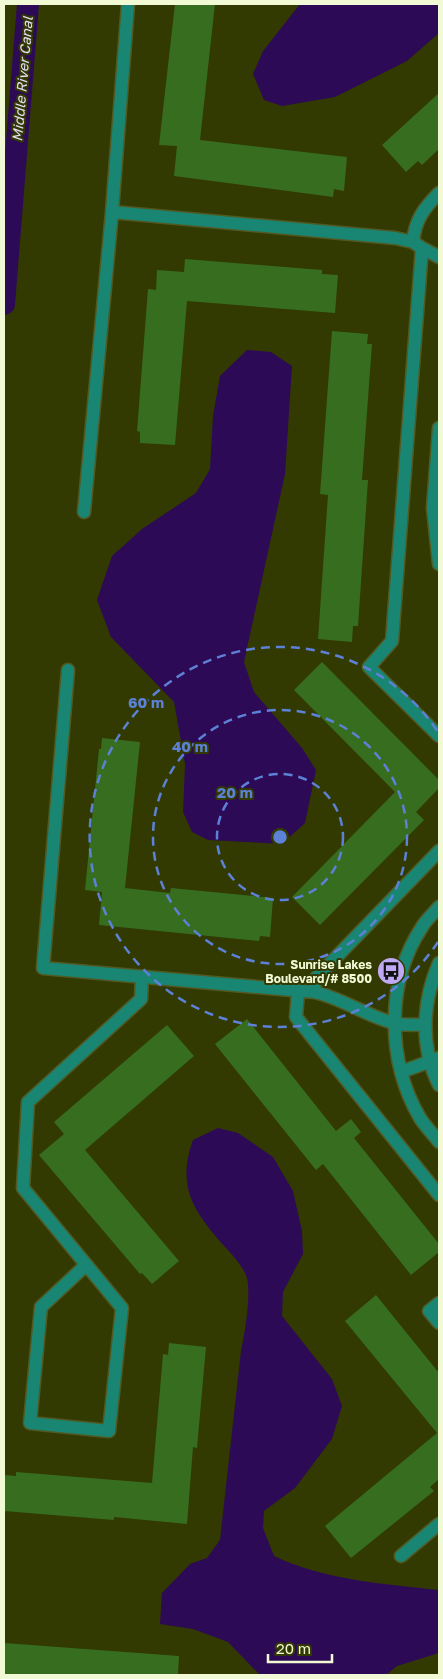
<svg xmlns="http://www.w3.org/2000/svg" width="443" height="1679" viewBox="0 0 443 1679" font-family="'Golos Text',sans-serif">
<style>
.water{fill:#2d0a55}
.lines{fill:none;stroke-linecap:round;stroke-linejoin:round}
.canal{stroke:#2d0a55;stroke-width:22}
.building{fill:#376d1f}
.minor-casing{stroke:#515923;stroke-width:15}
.minor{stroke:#198573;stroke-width:12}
.ring{fill:none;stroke:#5d81d7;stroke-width:2.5;stroke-dasharray:9 6}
.labels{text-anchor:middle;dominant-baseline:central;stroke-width:4;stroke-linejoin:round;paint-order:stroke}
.poi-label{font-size:12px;font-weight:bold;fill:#f1f9d5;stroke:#323a01;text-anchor:end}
.water-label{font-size:14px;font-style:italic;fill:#e6dff9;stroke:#323a01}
.centre{fill:#5d81d7;stroke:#323a01;stroke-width:2.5}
.ring-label{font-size:15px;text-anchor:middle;font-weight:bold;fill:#5d81d7;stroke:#323a01;stroke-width:4;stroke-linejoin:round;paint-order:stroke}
</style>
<rect width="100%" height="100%" fill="#323a01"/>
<path class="water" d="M 300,4 L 439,4 L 439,33 L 407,61 L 335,97 L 282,106 L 264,100 L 253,74 L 263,51 Z
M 247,350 L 271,352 L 292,366 L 285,474 L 244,662 L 254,692 L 302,748 L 316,770 L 305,823 L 282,844 L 208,840 L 192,832 L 183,812 L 185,764 L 174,702 L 111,637 L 97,600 L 112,556 L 142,529 L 196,493 L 210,469 L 213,416 L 220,376 Z
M 218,1128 L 238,1133 L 273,1157 L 293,1191 L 302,1231 L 303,1254 L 283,1292 L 282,1316 L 332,1379 L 342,1406 L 332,1439 L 295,1488 L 264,1511 L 263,1528 L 274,1556 C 323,1580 385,1584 439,1590 L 439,1653 L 397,1666 L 386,1675 L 260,1675 L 228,1642 L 193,1629 L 160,1624 L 162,1593 L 190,1564 L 207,1558 L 220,1540 L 241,1351 C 245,1332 251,1297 247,1278 C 244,1268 232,1254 225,1247 C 194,1212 176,1187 193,1140 Z"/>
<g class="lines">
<path class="canal" d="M 4,304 L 28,4"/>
</g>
<path class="building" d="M 175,4 L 215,4 L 200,140 L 347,157 L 344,191 L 334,189 L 333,197 L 174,176 L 177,146 L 159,145 Z
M 439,93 L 439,149 L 422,165 L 418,161 L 406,172 L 382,145 Z
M 185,259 L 322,270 L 322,274 L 338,275 L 335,313 L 187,301 L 175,445 L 140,443 L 140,432 L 137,431 L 148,289 L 156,290 L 157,270 L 184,272 Z
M 332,331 L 368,334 L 367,344 L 372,344 L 362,480 L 368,480 L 358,626 L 353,626 L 352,642 L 318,639 L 328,495 L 320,494 Z
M 322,662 L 439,780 L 439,788 L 416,812 L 424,820 L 320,925 L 292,897 L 395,792 L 294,690 Z
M 102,738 L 140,742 L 125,888 L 170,893 L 171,888 L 273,898 L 270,937 L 260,936 L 259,941 L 99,925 L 102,892 L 85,890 L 99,749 L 101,749 Z
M 247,1019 L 336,1131 L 351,1119 L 361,1132 L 354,1138 L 439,1244 L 439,1252 L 411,1275 L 323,1164 L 316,1170 L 215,1044 Z
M 167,1025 L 194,1056 L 85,1150 L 179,1261 L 152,1284 L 142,1273 L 140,1274 L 39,1155 L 64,1134 L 54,1122 Z
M 376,1295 L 439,1373 L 439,1479 L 430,1487 L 434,1491 L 351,1558 L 325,1526 L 437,1433 L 345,1321 Z
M 169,1343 L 206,1347 L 197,1448 L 193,1447 L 187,1524 L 114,1517 L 114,1520 L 4,1511 L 5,1475 L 16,1476 L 16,1472 L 152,1483 L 163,1354 L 168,1355 Z
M 4,1643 L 179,1656 L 178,1675 L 4,1675 Z"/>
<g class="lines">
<defs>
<path id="minor" d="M 112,212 L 128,4
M 413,242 C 415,220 424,208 439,193
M 439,257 L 422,248 L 392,641 L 369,667 L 439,736
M 439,428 L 433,508 L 439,564
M 84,512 L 112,212 L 395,238 L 413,242 L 422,248
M 68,670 L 43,968 L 314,992 C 342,998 366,1016 394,1023 C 403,1026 415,1024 425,1025
M 439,907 C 433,914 426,920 422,927 C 385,983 387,1061 420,1118 C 425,1126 433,1134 439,1142
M 439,963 C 422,1002 420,1047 439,1085
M 298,991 L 296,1017 L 439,1195
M 314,992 L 315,979 L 439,851
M 401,1072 L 439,1058
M 86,1265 L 41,1307 L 30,1423 L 109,1431 L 122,1308 L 23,1188 L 28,1102 L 141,999 L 142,977
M 439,1303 L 429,1311 L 439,1323
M 401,1556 L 439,1524"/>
</defs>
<use href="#minor" class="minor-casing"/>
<use href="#minor" class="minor"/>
</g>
<g class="ring">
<circle cx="280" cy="837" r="63"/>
<circle cx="280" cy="837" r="127"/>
<path d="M438 942A190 190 0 1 1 438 732"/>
</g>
<defs>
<symbol id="bus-disc" viewBox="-11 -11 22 22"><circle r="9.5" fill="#bfa9f4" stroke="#323a01"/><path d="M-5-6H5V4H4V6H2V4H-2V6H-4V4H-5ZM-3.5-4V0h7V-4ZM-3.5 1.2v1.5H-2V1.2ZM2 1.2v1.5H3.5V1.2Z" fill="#111"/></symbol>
</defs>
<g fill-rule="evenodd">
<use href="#bus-disc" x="375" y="955" width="32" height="32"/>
</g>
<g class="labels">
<g class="poi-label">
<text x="372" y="964">Sunrise Lakes<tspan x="372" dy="14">Boulevard/# 8500</tspan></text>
</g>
<g class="water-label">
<text transform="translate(22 79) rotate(-85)">Middle River Canal</text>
</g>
</g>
<circle cx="280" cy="837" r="8" class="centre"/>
<g class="ring-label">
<text x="146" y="708">60 m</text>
<text x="190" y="752">40 m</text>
<text x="235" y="798">20 m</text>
</g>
<rect width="443" height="1679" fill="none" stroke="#f1f9d5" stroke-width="10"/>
<path d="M268 1654v8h64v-8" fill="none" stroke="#f1f9d5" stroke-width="2.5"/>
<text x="276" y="1654" font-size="15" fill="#f1f9d5" stroke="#323a01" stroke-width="4" paint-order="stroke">20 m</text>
</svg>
